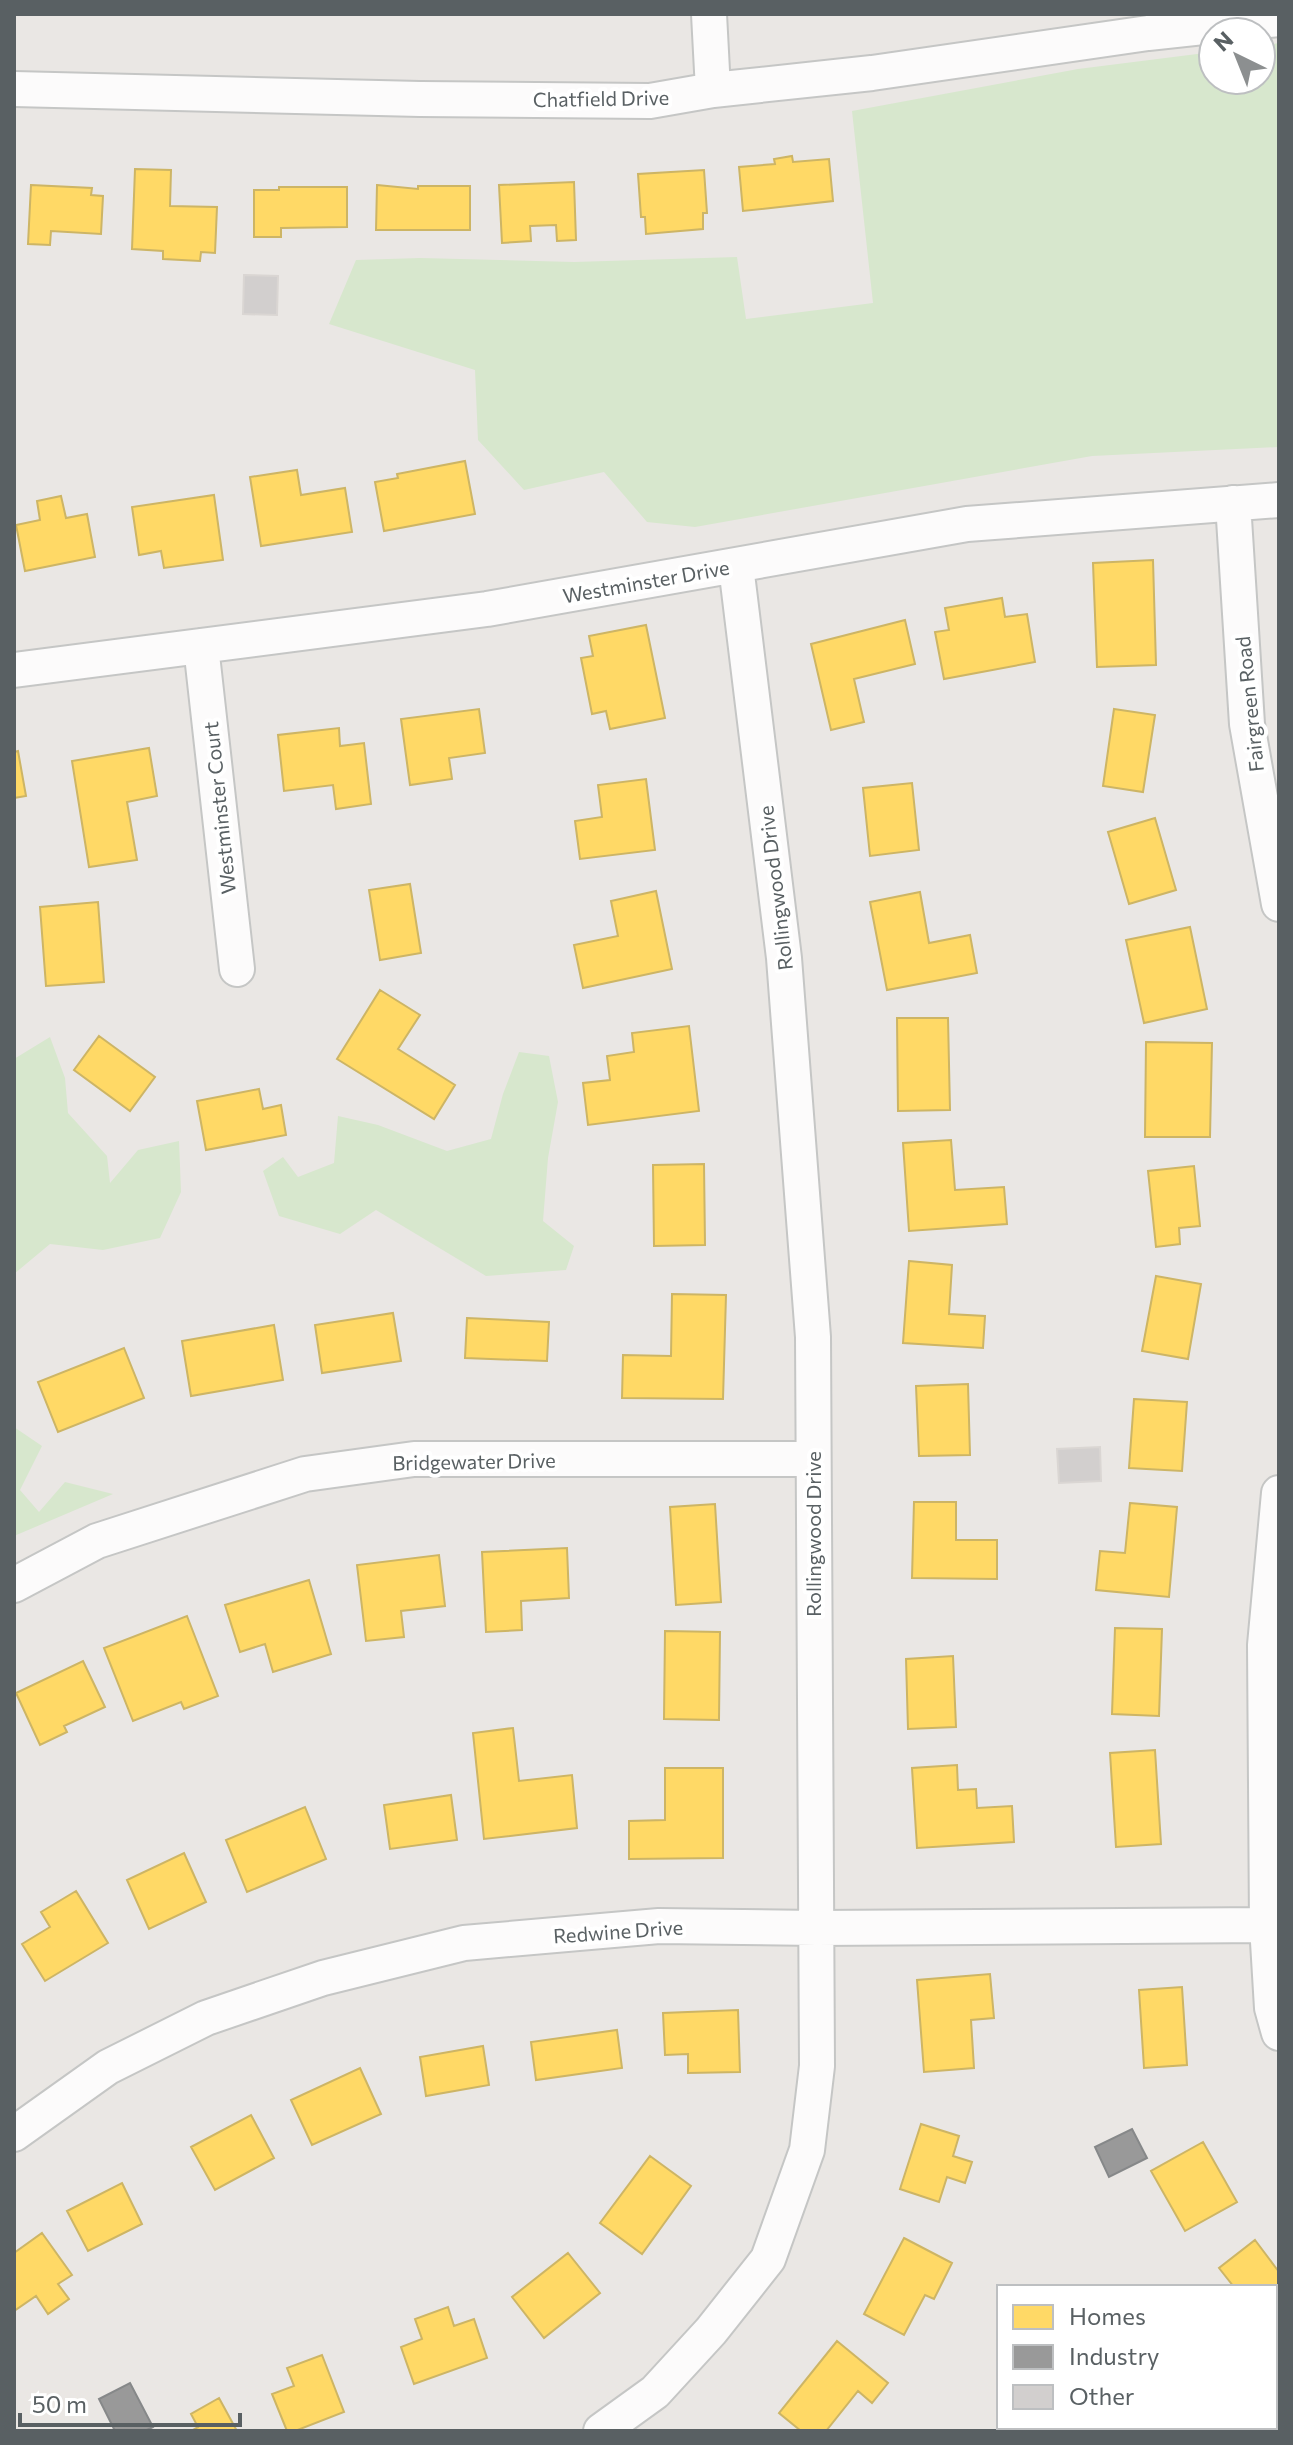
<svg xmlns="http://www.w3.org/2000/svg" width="1293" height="2445" viewBox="0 0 1293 2445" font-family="Commissioner,sans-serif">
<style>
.green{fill:#d7e7cd}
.homes{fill:#ffd966;stroke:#cdb565;stroke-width:2}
.industry{fill:#999;stroke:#868889;stroke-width:2}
.building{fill:#d2cfce;stroke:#dad6d3;stroke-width:2}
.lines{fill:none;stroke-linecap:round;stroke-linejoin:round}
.minor-casing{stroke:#c5c6c5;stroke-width:38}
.minor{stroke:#fcfbfb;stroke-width:34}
.labels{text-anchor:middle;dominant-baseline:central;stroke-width:8;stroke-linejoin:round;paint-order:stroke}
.street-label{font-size:20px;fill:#596063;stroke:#fff}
</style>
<rect width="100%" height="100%" fill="#eae7e4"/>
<path class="green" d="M 1279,43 L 1279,447 L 1092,456 L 695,527 L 647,522 L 604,472 L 524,490 L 478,440 L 475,370 L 329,324 L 356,260 L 420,258 L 574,262 L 737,257 L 746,319 L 873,303 L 852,111 L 1078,69 L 1213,52 L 1213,80 L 1261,80 L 1261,46 Z
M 50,1037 L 65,1078 L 68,1113 L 107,1156 L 110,1183 L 138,1150 L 179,1141 L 181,1192 L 160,1238 L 103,1250 L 50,1244 L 14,1274 L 14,1059 Z
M 519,1052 L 549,1056 L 558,1102 L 548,1158 L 543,1221 L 574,1246 L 566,1270 L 486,1276 L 376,1210 L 340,1234 L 279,1216 L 263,1171 L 283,1157 L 298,1177 L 334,1163 L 338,1116 L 378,1125 L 447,1151 L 491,1139 L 503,1094 Z
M 14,1427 L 42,1446 L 20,1490 L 39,1512 L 65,1482 L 113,1494 L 14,1536 Z"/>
<path class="homes" d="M 792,156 L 793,162 L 829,159 L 833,201 L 743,211 L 739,167 L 775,164 L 774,159 Z
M 135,169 L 171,170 L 170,206 L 217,207 L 215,253 L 201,252 L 200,261 L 163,259 L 163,251 L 132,249 Z
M 704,170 L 707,213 L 703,213 L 703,229 L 646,234 L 645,217 L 641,217 L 638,174 Z
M 574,182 L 576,240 L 557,241 L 556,225 L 530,226 L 531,241 L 502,243 L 499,185 Z
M 31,185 L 92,188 L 91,195 L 103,196 L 101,234 L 51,231 L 50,245 L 28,244 Z
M 377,185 L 418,189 L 418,186 L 470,186 L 470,230 L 376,230 Z
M 279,187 L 347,187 L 347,227 L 281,228 L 281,237 L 254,237 L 254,190 L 279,190 Z
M 465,461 L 475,514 L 384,531 L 375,482 L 398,478 L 397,474 Z
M 297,470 L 301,495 L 345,488 L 352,532 L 261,546 L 250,477 Z
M 214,495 L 223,560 L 164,568 L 161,551 L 139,555 L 132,507 Z
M 61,496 L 66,518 L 87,514 L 95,557 L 25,571 L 16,525 L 40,520 L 37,501 Z
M 1153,560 L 1156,665 L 1097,667 L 1093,563 Z
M 1002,598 L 1005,617 L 1027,614 L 1035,662 L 944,679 L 935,632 L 949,630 L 945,608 Z
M 905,620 L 915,664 L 854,679 L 864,722 L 831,730 L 811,644 Z
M 646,625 L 665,718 L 610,729 L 606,711 L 592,714 L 581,658 L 593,656 L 589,636 Z
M 479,709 L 485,753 L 449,758 L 452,779 L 410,785 L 401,719 Z
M 1114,709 L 1155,715 L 1143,792 L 1103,786 Z
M 339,728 L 340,746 L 364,743 L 371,804 L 336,809 L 333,785 L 284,791 L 278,735 Z
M 149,748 L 157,796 L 127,802 L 137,860 L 89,867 L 72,761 Z
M 18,751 L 26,796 L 14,798 L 14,752 Z
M 646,779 L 655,850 L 580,859 L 575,821 L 602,817 L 598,785 Z
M 912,783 L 919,850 L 870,856 L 863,788 Z
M 1155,818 L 1176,890 L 1129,904 L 1108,832 Z
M 410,884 L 421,953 L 380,960 L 369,890 Z
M 656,891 L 672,969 L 583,988 L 574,945 L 618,936 L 611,901 Z
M 920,892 L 929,943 L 970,935 L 977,973 L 887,990 L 870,902 Z
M 98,902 L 104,982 L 46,986 L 40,907 Z
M 1190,927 L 1207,1009 L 1144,1023 L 1126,940 Z
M 380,990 L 420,1015 L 398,1049 L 455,1085 L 434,1119 L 337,1059 Z
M 897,1018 L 948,1018 L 950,1110 L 898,1111 Z
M 689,1026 L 699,1111 L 588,1125 L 583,1083 L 610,1080 L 607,1056 L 634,1052 L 632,1033 Z
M 99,1036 L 155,1077 L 130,1111 L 74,1070 Z
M 1146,1042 L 1212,1043 L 1210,1137 L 1145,1137 Z
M 259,1089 L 263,1109 L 281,1105 L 286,1135 L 206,1150 L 197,1101 Z
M 951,1140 L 955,1190 L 1004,1187 L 1007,1224 L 909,1231 L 903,1143 Z
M 704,1164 L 705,1245 L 654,1246 L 653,1165 Z
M 1194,1166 L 1200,1226 L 1179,1228 L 1180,1244 L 1156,1247 L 1148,1171 Z
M 909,1261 L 952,1265 L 949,1314 L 985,1316 L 983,1348 L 903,1343 Z
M 1156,1276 L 1201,1284 L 1188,1359 L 1142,1351 Z
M 672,1294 L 726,1295 L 723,1399 L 622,1398 L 623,1355 L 671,1356 Z
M 393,1313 L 401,1361 L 322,1373 L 315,1325 Z
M 467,1318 L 549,1322 L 547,1361 L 465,1358 Z
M 274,1325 L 283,1380 L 191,1396 L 182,1341 Z
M 124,1348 L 144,1398 L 58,1432 L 38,1382 Z
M 968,1384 L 970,1455 L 919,1456 L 916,1386 Z
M 1134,1399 L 1187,1402 L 1182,1471 L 1129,1468 Z
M 914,1502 L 956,1502 L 956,1540 L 997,1540 L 997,1579 L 912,1578 Z
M 1130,1503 L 1177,1507 L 1169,1597 L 1096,1590 L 1100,1551 L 1125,1553 Z
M 715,1504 L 721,1602 L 676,1605 L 670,1507 Z
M 567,1548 L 569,1598 L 521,1601 L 522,1630 L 486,1632 L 482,1552 Z
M 439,1555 L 445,1606 L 401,1611 L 404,1637 L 366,1641 L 357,1565 Z
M 309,1580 L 331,1654 L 273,1672 L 265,1644 L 240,1652 L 225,1605 Z
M 187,1616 L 218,1696 L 184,1709 L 181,1702 L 133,1721 L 104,1648 Z
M 1115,1628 L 1162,1629 L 1159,1716 L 1112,1714 Z
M 665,1631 L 720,1632 L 719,1720 L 664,1719 Z
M 953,1656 L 956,1727 L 908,1729 L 906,1659 Z
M 83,1661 L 105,1707 L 64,1726 L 67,1732 L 40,1745 L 16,1693 Z
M 513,1728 L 519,1781 L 572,1775 L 577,1828 L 484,1839 L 473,1733 Z
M 1155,1750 L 1161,1844 L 1116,1847 L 1110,1753 Z
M 957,1765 L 958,1790 L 976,1789 L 977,1808 L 1012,1806 L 1014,1842 L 917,1848 L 912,1768 Z
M 665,1768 L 723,1768 L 723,1858 L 629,1859 L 629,1821 L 665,1820 Z
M 451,1795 L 457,1840 L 390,1849 L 384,1805 Z
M 305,1807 L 326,1859 L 247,1892 L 226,1840 Z
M 184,1853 L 206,1902 L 149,1929 L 127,1880 Z
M 76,1891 L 108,1943 L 45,1981 L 22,1944 L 50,1927 L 41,1912 Z
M 990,1974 L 994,2018 L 971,2020 L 974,2068 L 924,2072 L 917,1980 Z
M 1182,1987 L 1187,2065 L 1144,2068 L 1139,1990 Z
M 738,2010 L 740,2072 L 688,2073 L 688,2054 L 665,2055 L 663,2013 Z
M 617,2030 L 622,2068 L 536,2080 L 531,2042 Z
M 483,2046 L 489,2085 L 426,2096 L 420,2057 Z
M 360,2068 L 381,2114 L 312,2145 L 291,2100 Z
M 251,2115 L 274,2158 L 215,2190 L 191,2147 Z
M 921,2124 L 959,2136 L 953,2156 L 972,2162 L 965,2183 L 947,2177 L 939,2202 L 900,2189 Z
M 1203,2142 L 1237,2202 L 1185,2231 L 1151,2171 Z
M 650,2156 L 691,2186 L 642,2254 L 600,2223 Z
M 122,2183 L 142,2224 L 88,2251 L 67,2211 Z
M 42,2233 L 72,2275 L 58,2284 L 69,2299 L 48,2314 L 36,2296 L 14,2311 L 14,2253 Z
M 904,2238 L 952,2263 L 934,2299 L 925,2295 L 904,2335 L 864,2314 Z
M 1255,2240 L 1279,2272 L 1279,2315 L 1275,2318 L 1275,2287 L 1234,2287 L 1219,2268 Z
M 568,2253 L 600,2293 L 544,2338 L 512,2297 Z
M 448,2307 L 454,2326 L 474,2319 L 487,2358 L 414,2384 L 401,2347 L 422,2339 L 415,2319 Z
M 837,2341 L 888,2383 L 872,2403 L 858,2391 L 826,2431 L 801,2431 L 779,2413 Z
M 322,2355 L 344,2412 L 295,2431 L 287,2431 L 272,2394 L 294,2386 L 287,2368 Z
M 219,2398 L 237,2431 L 191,2431 L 198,2427 L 191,2414 Z
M 1077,2427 L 1140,2427 L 1136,2431 L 1081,2431 Z"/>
<path class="industry" d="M 1132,2129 L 1147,2158 L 1109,2177 L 1095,2147 Z
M 130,2383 L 153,2427 L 145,2431 L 115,2431 L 99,2399 Z"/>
<path class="building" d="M 244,275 L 278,276 L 277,315 L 243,314 Z
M 1100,1447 L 1101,1481 L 1059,1483 L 1057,1449 Z"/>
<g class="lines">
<defs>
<path id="minor" d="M 709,14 L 713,90
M 14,89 L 420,99 L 650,101 L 713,90 L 872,73 L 1148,33 L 1279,19
M 1233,503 L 1247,724 L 1279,904
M 201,646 L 237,969
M 14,670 L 487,609 L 967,524 L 1279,500
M 1279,1493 L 1265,1645 L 1267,1925 L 1272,2008 L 1279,2033
M 14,1585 L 97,1541 L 305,1474 L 414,1459 L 812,1459
M 14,2134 L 108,2067 L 206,2018 L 323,1978 L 464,1943 L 659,1926 L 817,1928 L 1267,1925
M 601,2431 L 655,2392 L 711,2331 L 768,2259 L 807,2150 L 817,2066 L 813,1337 L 784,958 L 736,566"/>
</defs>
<use href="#minor" class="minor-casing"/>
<use href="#minor" class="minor"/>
</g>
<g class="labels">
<g class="street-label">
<text transform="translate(601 98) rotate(-1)">Chatfield Drive</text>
<text transform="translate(646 581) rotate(-10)">Westminster Drive</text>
<text transform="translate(1249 704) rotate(-96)">Fairgreen Road</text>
<text transform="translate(219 808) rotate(-96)">Westminster Court</text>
<text transform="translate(775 888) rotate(-97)">Rollingwood Drive</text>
<text transform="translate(474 1461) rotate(-1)">Bridgewater Drive</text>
<text transform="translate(813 1534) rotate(-90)">Rollingwood Drive</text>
<text transform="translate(618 1931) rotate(-4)">Redwine Drive</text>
</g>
</g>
<rect width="1293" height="2445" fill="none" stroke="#596063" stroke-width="32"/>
<rect x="997" y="2285" width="280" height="144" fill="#ffffff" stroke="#bdbfc1" stroke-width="2"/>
<rect x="1013" y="2305" width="40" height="24" fill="#ffd966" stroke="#bdbfc1" stroke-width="2"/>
<text x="1069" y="2325" font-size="24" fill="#596063">Homes</text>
<rect x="1013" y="2345" width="40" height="24" fill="#999999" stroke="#bdbfc1" stroke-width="2"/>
<text x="1069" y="2365" font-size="24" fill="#596063">Industry</text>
<rect x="1013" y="2385" width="40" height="24" fill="#d2cfce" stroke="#bdbfc1" stroke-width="2"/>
<text x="1069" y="2405" font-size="24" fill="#596063">Other</text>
<g transform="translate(1237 56) rotate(317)"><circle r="38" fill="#ffffff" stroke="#bdbfc1" stroke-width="2"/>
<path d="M0-6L14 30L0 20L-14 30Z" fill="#8c8f90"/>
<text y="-12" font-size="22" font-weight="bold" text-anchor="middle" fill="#596063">N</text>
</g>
<path d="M20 2413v12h220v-12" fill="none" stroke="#596063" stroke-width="4"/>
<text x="32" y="2413" font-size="24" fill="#596063" stroke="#ffffff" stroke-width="6" paint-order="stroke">50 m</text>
</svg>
